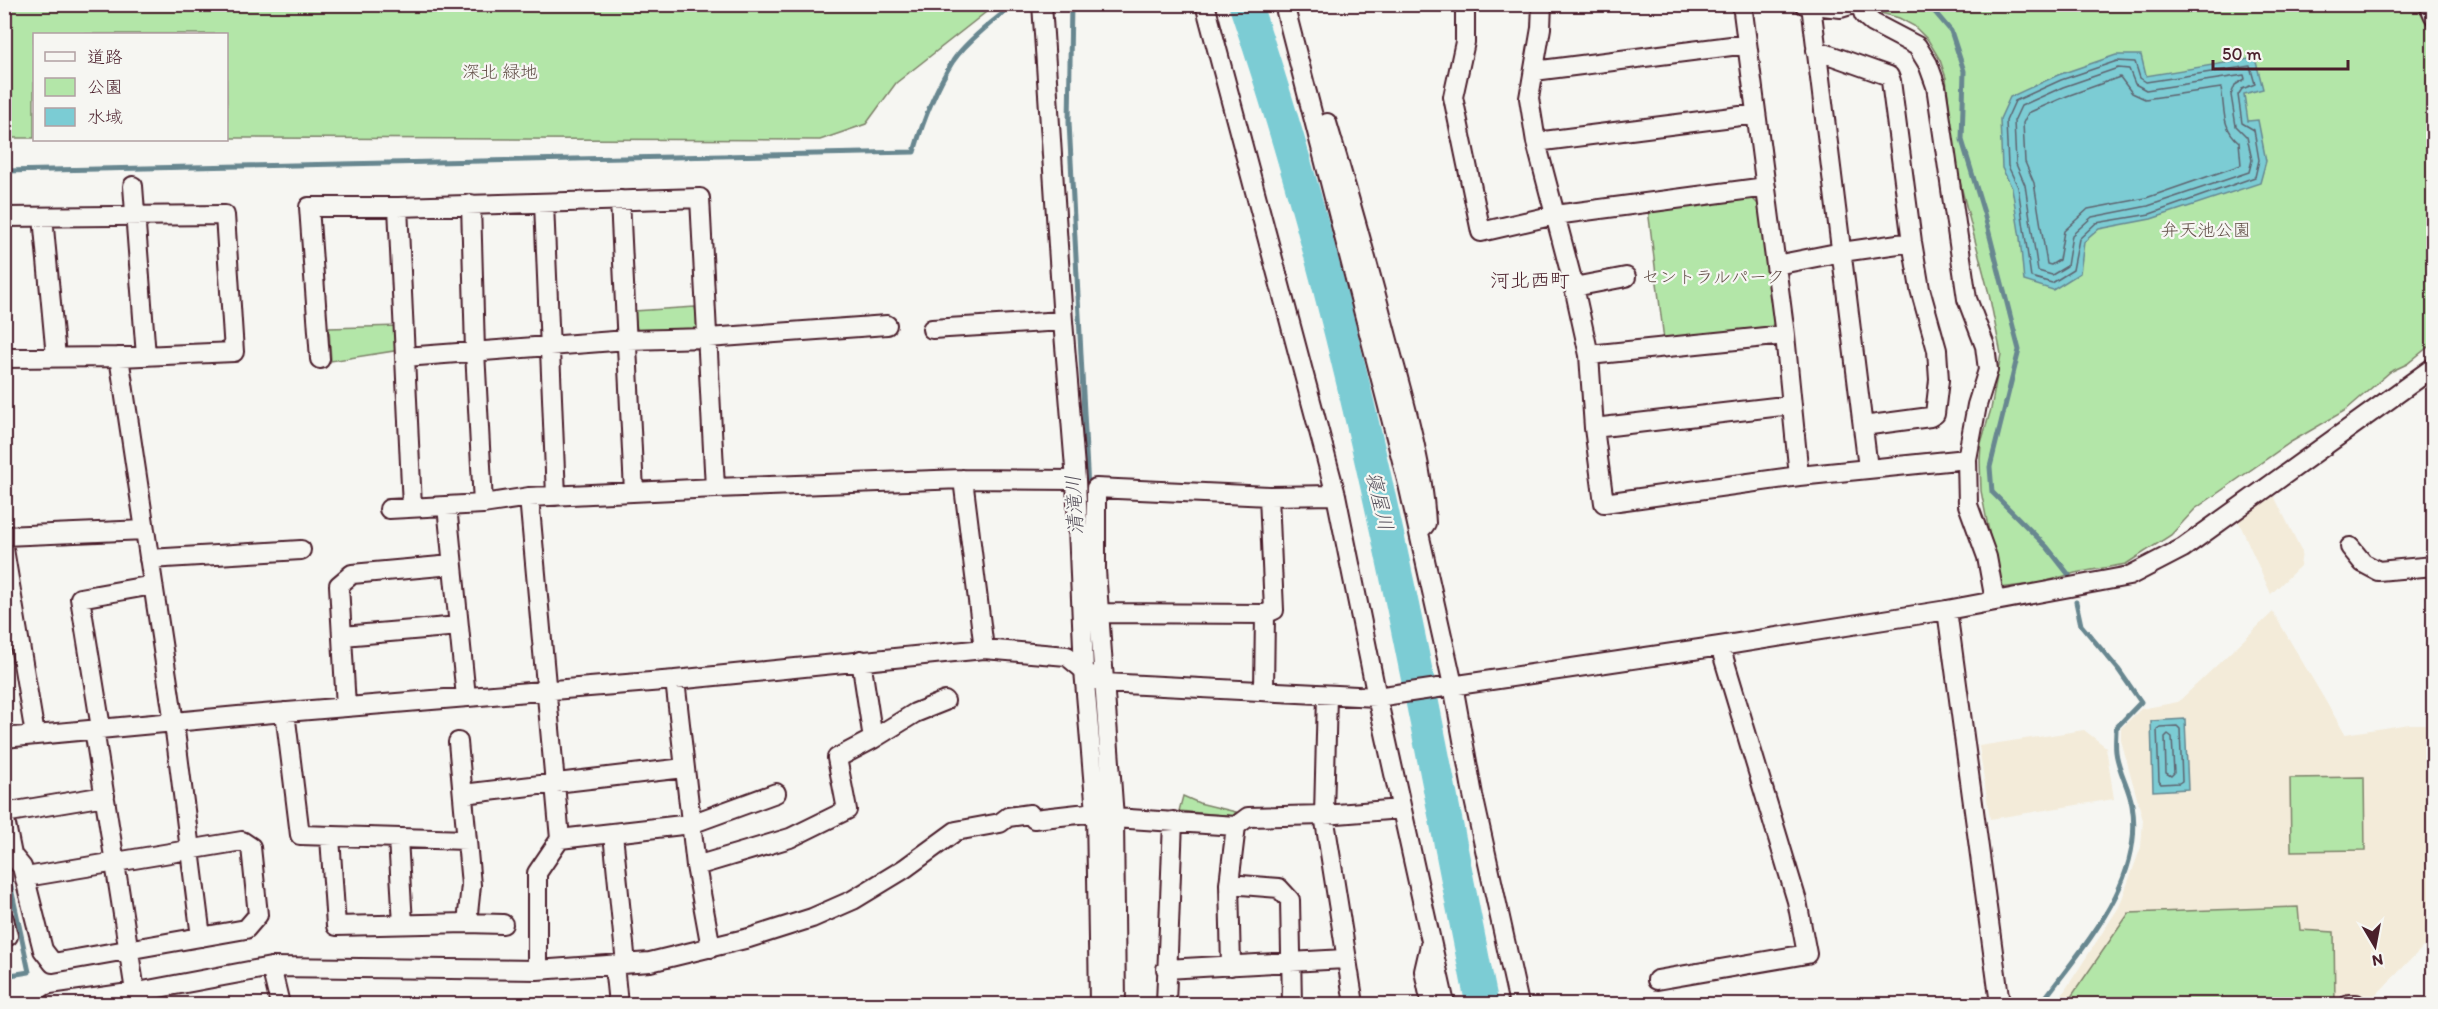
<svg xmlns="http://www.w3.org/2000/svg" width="2438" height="1009" viewBox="0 0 2438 1009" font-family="Itim,'Klee One',sans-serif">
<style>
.built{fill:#f3ebd9}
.green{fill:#b3e6a8;stroke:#7e826a;stroke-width:1.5}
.water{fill:#7bccd4;stroke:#678790;stroke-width:1.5}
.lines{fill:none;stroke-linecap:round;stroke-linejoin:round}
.shore{stroke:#5e646f;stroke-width:1.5}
.stream{stroke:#678790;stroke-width:5}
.river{stroke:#7bccd4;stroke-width:33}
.minor-casing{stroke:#4a1f2b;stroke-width:22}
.minor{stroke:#f6f6f2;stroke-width:18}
.labels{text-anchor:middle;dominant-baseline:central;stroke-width:4.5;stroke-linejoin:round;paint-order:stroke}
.park-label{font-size:18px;fill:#64514a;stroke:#f6f6f2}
.neighbourhood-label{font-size:20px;fill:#4a1f2b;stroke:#f6f6f2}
.water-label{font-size:20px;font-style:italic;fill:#59535e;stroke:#f6f6f2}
</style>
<rect width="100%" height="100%" fill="#f6f6f2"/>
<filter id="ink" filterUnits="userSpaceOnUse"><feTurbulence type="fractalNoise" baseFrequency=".0167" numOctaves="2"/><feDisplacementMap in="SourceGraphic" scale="12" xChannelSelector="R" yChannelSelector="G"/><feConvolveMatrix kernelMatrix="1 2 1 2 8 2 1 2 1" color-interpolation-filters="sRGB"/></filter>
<g filter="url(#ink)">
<path class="built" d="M 2274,496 L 2302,552 L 2300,566 L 2271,594 L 2238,520 Z
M 2273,612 L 2345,734 L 2409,724 L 2433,724 L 2433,947 L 2423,947 L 2376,995 L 2340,994 L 2341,1004 L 2056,1004 L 2119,907 L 2141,847 L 2143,820 L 2121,740 L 2121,728 L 2141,709 L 2178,702 Z
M 2084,730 L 2106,747 L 2114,799 L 1990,819 L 1979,746 Z"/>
<path class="green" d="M 4,5 L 5,4 L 995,5 L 896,83 L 866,124 L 820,140 L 227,138 L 226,34 L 34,34 L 34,138 L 5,138 Z
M 1877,5 L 2417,5 L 2433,36 L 2433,343 L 2407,364 L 2390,372 L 2346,410 L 2291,442 L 2195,509 L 2171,535 L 2126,564 L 2075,573 L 2040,583 L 2000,588 L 1981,491 L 1980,460 L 1981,443 L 1991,409 L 2001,354 L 1989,294 L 1955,163 L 1946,78 L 1940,60 L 1928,40 L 1914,26 L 1899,18 L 1881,13 Z
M 1752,198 L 1759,205 L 1775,321 L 1772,326 L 1664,340 L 1648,209 Z
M 695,307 L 699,331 L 638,336 L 634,311 Z
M 399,326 L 400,350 L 331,361 L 329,328 Z
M 2364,777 L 2365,850 L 2291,851 L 2290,778 Z
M 1183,796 L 1199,803 L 1236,812 L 1233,816 L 1179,811 Z
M 2298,907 L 2300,930 L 2334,932 L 2335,1004 L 2066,1004 L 2129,913 Z"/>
<path class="water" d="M 2116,55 L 2141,55 L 2146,76 L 2255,58 L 2263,89 L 2244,94 L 2248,121 L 2258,120 L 2266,161 L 2260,183 L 2151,219 L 2099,229 L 2084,242 L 2080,273 L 2053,290 L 2024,281 L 2020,238 L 2012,188 L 2002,168 L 2000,119 L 2010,97 L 2058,75 Z
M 2185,719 L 2188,789 L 2153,791 L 2151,721 Z"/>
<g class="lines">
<path class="shore" d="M 2117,61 L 2135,62 L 2140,78 L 2146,82 L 2250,66 L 2255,84 L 2242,89 L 2238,95 L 2242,123 L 2254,130 L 2259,160 L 2255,177 L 2150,214 L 2096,223 L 2079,239 L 2073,270 L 2052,283 L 2031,277 L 2018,187 L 2008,166 L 2006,121 L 2015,101 L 2061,80 Z
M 2118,68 L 2129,69 L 2135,84 L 2146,90 L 2244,75 L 2245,79 L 2235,85 L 2231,95 L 2236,126 L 2247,137 L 2252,160 L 2249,172 L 2148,206 L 2092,217 L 2072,235 L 2067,266 L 2052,275 L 2038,271 L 2025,185 L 2016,164 L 2014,121 L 2021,106 L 2063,87 Z
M 2120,77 L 2132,93 L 2145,99 L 2221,88 C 2225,108 2221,128 2239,142 L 2241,165 L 2146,198 L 2088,209 L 2064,231 L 2059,260 L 2051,265 L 2047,264 L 2034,183 L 2025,162 L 2023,123 L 2028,113 L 2067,96 Z
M 2177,726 L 2180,729 L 2182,781 L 2179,783 L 2161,784 L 2159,781 L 2157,729 L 2160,727 Z
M 2168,734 L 2172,737 L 2174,773 L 2171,776 L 2166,773 L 2165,737 Z"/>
<path class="stream" d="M 1071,4 L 1069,122 L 1088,490
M 1928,4 L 1951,31 L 1964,71 L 1962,140 L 1984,213 L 2019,350 L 1990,467 L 1992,492 L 2047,547 L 2069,575
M 4,171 L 914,152 C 923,121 936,88 953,61 C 965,43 998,16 1016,4
M 4,868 L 8,874 L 29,972 L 4,976
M 2043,1004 L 2043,1001 C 2084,945 2145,881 2132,805 C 2129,787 2118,770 2116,752 C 2115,744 2116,736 2116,728 L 2141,702 L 2118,669 L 2081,625 L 2076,602"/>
<path class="river" d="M 1245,4 C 1356,330 1415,669 1482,1004"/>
<defs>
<path id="minor" d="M 1042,4 L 1063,321 L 1076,480 L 1084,670 L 1096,812 L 1099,1004
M 1205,4 L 1336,495 L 1377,697 L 1445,1004
M 1284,4 L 1408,484 L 1453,685 L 1473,795 L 1519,1004
M 1465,4 L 1465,42 L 1453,97 L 1481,232 L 1555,215 L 1766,187
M 1542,4 L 1541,28 L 1529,98 L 1536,142 L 1574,287 L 1589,355 L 1594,428 L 1604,503 L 1799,476 L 1967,459 L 1968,505 L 1987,557 L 1995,601
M 1742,4 L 1785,335 L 1799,476
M 1804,4 L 1841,8 L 1854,4
M 1860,4 L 1864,15 L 1873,23 L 1917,46 L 1928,64 L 1936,86 L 1967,299 L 1985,346 L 1988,370 L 1977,405 L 1967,459
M 2429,4 L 2434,16
M 1811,5 L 1868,468
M 1816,50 L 1889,76 L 1891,81 L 1912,242 L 1920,289 L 1937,350 L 1939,380 L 1935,414 L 1930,417 L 1863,426
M 1534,71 L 1747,44
M 1327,123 C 1350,199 1371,275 1391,352 C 1406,408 1423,466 1426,523 L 1424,526
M 1536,142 L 1756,114
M 133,186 L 146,356
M 620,200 L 634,492
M 544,203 L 556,496
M 471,204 L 475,351 L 483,504
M 398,207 L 412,507
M 4,217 L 225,215 L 234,352 L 119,357 L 4,358
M 43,217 L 56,357
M 1776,265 L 1842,252 L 1912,242
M 1574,287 L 1626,277
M 932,329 L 1063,321
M 1589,355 L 1785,335
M 119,357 L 174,723 L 201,937
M 405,357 L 627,340 L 708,338 L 887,325
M 320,359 L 309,207 L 398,207 L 700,198 L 715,488
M 1594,428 L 1791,405
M 963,479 L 984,649
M 529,497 L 560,839
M 447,506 L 466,697
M 389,509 L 483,504 L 529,497 L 715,488 L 963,479 L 1076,480
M 4,536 L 145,530
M 2350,547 L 2363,563 L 2378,571 L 2434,566
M 4,549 L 35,735
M 149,559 L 301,550
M 1947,610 L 2000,1004
M 1099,613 L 1265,614
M 343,636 L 459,626
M 675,680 L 696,866 L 711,948
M 1264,690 L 1265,614 L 1274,610 L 1269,496
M 1327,695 L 1324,815 L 1354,1004
M 346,707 L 339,585 L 352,574 L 452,565
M 285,712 L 300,835 L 467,840
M 101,728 L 80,598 L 153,585
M 94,729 L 135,991
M 4,738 L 238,716 L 675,680 L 984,649 L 1067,656 L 1092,677 L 1104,683 L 1377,697 L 1720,646 L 1947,610 L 2129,576 L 2183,548 L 2434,367
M 873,739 L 915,713 L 945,701
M 458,742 L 471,885 L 467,923
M 463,794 L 684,768
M 4,813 L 105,796
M 4,815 L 12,855 L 22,867 L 43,950 L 53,963 L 246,929 L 258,915 L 251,847 L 242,841 L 26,877
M 1114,818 L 1236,826 L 1248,817 L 1324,815 L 1401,809
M 613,834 L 626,964
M 330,837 L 336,926 L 467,923 L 503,924
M 398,838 L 403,924
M 696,866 L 790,838 L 847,810 L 837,758 L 873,739 L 861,660
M 1229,884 L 1279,888 L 1290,900 L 1292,1004
M 4,919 L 8,936
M 1430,945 L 1424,971 L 1431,1004
M 614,965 L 618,1004
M 1231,966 L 1229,884 L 1236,826
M 1166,969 L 1345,959
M 537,970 L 537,873 L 560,839 L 691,824 L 776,793
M 1657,980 L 1807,954 L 1797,901 L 1720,646
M 53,1004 L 143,991 L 271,967
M 280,1004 L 271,967 L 537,970 L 650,962 L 749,938 L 812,918 L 853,900 L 904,869 L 956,831 L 1000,823 L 1008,817 L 1030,814 L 1034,819 L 1096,812
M 1116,1004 L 1114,818 L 1096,570 L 1096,488 L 1269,496 L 1336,495
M 1166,1004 L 1173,821
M 2349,1004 L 2356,1004"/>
</defs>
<use href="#minor" class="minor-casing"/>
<use href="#minor" class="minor"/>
</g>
</g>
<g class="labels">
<g class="park-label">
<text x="500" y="72">深北 緑地</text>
<text x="2206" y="230">弁天池公園</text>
<text x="1713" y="277">セントラルパーク</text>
</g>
<g class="neighbourhood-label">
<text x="1530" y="280">河北西町</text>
</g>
<g class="water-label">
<text transform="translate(1380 501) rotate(77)">寝屋川</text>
<text transform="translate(1074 505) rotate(-93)">清滝川</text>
</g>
</g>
<rect width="2438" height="1009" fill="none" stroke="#f6f6f2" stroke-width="24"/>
<rect x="12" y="12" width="2414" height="985" fill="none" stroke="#4a1f2b" stroke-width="2" filter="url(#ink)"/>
<rect x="33" y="33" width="195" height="108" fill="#f6f6f2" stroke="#b1a0a2" stroke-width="1.5"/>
<rect x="45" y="52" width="30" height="9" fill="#f6f6f2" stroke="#b1a0a2" stroke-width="1.5"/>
<text x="87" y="63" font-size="18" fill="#4a1f2b">道路</text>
<rect x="45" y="78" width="30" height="18" fill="#b3e6a8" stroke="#b1a0a2" stroke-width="1.5"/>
<text x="87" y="93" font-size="18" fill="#4a1f2b">公園</text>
<rect x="45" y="108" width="30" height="18" fill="#7bccd4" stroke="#b1a0a2" stroke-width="1.5"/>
<text x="87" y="123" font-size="18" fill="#4a1f2b">水域</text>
<g transform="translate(2375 946) rotate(170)" stroke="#f6f6f2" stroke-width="4.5" paint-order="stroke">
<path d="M0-4.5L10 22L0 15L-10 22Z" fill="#4a1f2b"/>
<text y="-9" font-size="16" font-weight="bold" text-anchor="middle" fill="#4a1f2b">N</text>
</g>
<path d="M2213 60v9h135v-9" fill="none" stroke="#4a1f2b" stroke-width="3"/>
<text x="2222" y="60" font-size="18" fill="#4a1f2b" stroke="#f6f6f2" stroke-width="4.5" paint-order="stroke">50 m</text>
</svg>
